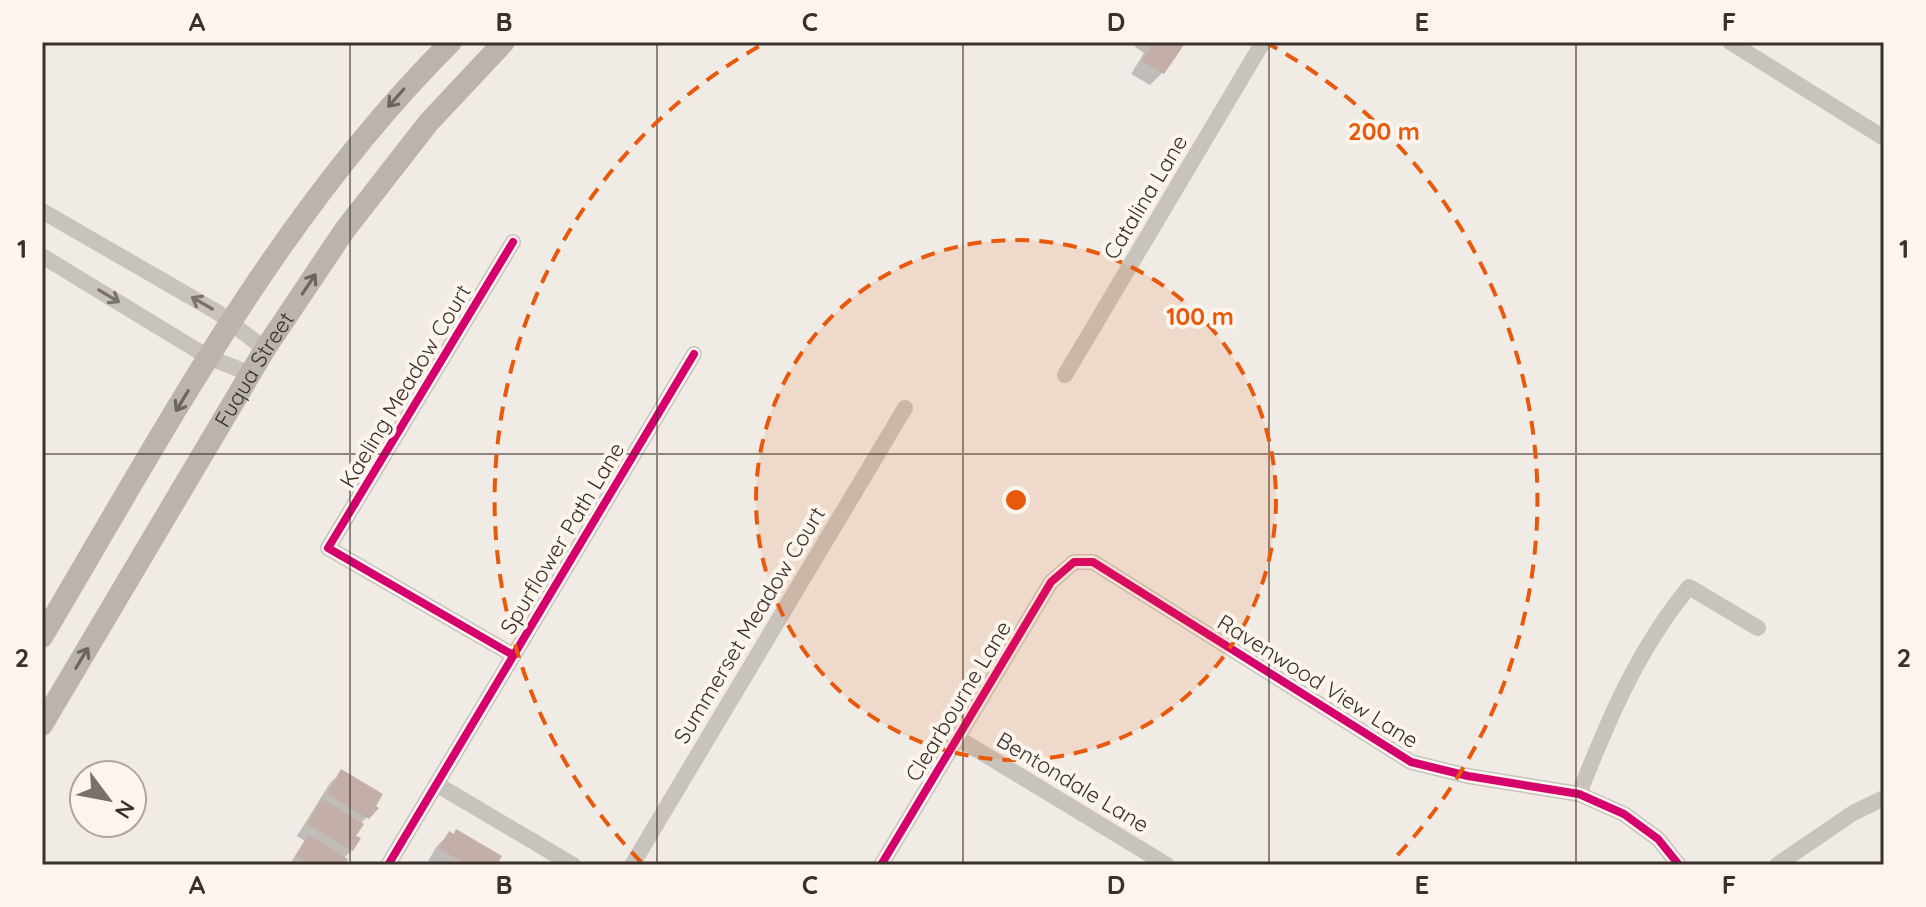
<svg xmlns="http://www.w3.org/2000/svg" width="1926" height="907" viewBox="0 0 1926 907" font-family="Quicksand,sans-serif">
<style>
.shadow{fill:#0003}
.building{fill:#c3afa7}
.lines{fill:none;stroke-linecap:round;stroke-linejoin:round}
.minor{stroke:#c9c3be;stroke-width:16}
.secondary{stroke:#bab3ae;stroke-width:22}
.cycleway-casing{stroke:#fbf5ee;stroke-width:13}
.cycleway{stroke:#d6006c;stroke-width:8}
.oneway{stroke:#6e645f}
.oneway2{stroke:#7b726d}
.grid{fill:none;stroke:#3b302b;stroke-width:2;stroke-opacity:0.55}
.ring{fill:none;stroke:#e8590c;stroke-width:4;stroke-dasharray:14 10}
.labels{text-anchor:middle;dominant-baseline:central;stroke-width:8;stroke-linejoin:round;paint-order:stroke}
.street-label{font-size:22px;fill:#3b302b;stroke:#fbf5ee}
.centre{fill:#e8590c;stroke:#fbf5ee;stroke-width:4}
.ring-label{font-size:24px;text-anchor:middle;font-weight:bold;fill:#e8590c;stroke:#fbf5ee;stroke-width:8;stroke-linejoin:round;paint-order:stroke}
.neatline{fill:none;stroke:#3b302b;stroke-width:3}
.grid-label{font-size:26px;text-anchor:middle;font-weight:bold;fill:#3b302b}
</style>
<rect width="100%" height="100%" fill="#f0ebe5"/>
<path class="shadow" d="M 1138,42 L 1183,42 L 1162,73 L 1150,85 L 1131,74 L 1144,53 L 1135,47 Z
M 342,772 L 376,808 L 360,824 L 354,837 L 352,850 L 344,858 L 342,865 L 289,865 L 305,841 L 297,836 L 330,783 Z
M 449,834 L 494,865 L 434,865 L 428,861 L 437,846 Z"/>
<path class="building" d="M 1153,42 L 1186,42 L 1164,74 L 1142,61 Z
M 341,769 L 383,794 L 376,806 L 379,808 L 369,819 L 327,794 Z
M 322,799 L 364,824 L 356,836 L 361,838 L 353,851 L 307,824 Z
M 456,829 L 502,856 L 497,865 L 467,865 L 439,848 L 449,831 L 454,834 Z
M 308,835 L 348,859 L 345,865 L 310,865 L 295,856 Z"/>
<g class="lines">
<path class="minor" d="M 1730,42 L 1884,138
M 42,211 L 217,312 L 265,349
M 513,242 L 328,548 L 513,655
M 42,256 L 208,357 L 251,374
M 1065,375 L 1263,42
M 956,737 L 1167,865
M 436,784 L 573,865
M 1579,794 C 1608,720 1638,649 1689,587 L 1758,628
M 388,865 L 694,354
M 632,865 L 905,408
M 881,865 L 1051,582 L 1074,562 L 1093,562 L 1411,762 L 1468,776 L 1579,794 L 1624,814 L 1658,839 L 1679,865
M 1777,865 L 1853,813 L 1884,798"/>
<g class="secondary">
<path d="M 42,637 C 165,430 279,213 451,42"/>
<path id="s1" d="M 42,725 L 265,349 L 344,231 L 429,122 L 504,42"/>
</g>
<defs>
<path id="cycleway" d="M 513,242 L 328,548 L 513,655
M 388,865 L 694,354
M 881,865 L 1051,582 L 1074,562 L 1093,562 L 1411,762 L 1468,776 L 1579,794 L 1624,814 L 1658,839 L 1679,865"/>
</defs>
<use href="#cycleway" class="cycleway-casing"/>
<use href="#cycleway" class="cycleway"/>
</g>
<defs><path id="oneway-shaft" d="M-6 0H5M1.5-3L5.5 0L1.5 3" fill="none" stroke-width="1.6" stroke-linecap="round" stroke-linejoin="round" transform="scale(2)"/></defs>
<g class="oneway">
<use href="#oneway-shaft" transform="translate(396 98) rotate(131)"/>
<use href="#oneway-shaft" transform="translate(309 284) rotate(-56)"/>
<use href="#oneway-shaft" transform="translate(182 401) rotate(121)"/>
<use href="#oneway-shaft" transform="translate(82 658) rotate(-59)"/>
</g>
<g class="oneway2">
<use href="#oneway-shaft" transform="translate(109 296) rotate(31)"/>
<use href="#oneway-shaft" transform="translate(202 303) rotate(-150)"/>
</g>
<path class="grid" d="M 350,42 L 350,865M 657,42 L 657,865M 963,42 L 963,865M 1269,42 L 1269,865M 1576,42 L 1576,865M 42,454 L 1884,454"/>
<circle cx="1016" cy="500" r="260" fill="#e8590c" fill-opacity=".12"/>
<g class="ring">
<circle cx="1016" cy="500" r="260"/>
<path d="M641 862A521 521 0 0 1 767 42M1265 42A521 521 0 0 1 1391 862"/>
</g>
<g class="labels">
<g class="street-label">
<text transform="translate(1145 197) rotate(-59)">Catalina Lane</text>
<text stroke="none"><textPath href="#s1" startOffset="414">Fuqua Street</textPath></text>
<text transform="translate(405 386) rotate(-59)">Kaeling Meadow Court</text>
<text transform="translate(562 538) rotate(-59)">Spurflower Path Lane</text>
<text transform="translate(749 625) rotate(-59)">Summerset Meadow Court</text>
<text transform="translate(1318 681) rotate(32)">Ravenwood View Lane</text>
<text transform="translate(958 701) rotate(-59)">Clearbourne Lane</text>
<text transform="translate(1073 782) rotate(31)">Bentondale Lane</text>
</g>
</g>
<circle cx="1016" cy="500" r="12" class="centre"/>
<g class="ring-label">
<text x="1384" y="140">200 m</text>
<text x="1200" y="325">100 m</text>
</g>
<rect width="1926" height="907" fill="none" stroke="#fbf5ee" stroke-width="88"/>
<g transform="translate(108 799) rotate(122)"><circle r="38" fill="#fbf5ee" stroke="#aea6a0" stroke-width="2"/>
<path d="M0-6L14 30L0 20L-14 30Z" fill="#7a716c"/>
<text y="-12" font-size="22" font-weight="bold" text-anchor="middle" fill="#3b302b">N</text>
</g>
<rect x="44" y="44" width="1838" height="819" class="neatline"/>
<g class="grid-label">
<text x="197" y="31">A</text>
<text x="504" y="31">B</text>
<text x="810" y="31">C</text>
<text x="1116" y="31">D</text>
<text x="1422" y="31">E</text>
<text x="1729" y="31">F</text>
<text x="22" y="258">1</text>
<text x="1904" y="258">1</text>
<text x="22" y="667">2</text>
<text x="1904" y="667">2</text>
<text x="197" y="894">A</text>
<text x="504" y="894">B</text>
<text x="810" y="894">C</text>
<text x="1116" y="894">D</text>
<text x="1422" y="894">E</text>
<text x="1729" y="894">F</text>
</g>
</svg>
